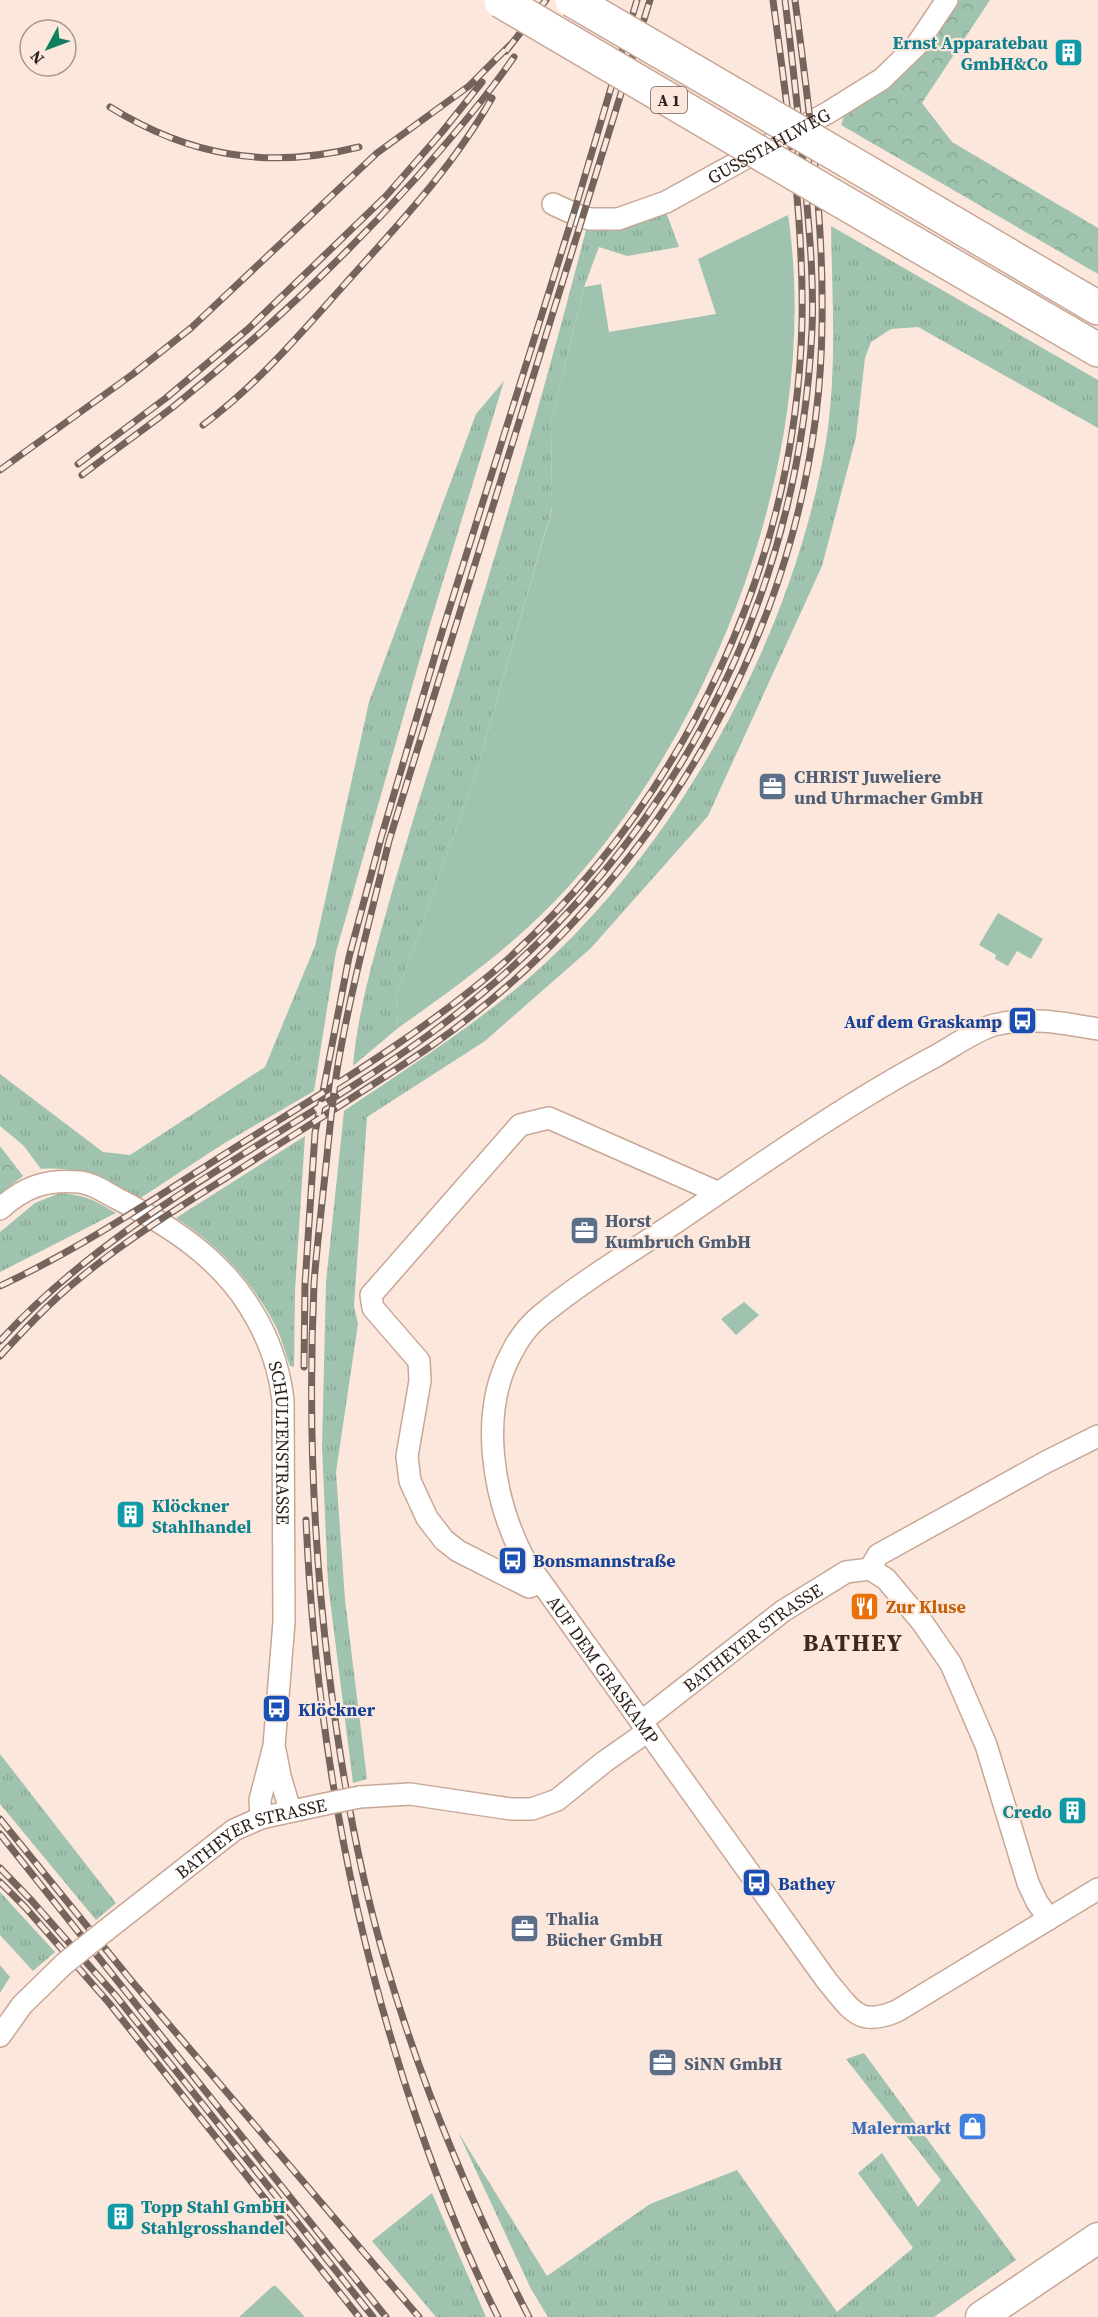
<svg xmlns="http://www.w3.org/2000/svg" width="1098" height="2317" viewBox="0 0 1098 2317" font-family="'Source Serif 4',serif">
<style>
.grass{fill:url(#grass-tufts)}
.forest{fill:url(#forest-crowns)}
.green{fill:#9fc3ae}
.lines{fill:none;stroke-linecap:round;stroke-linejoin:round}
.street-casing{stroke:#c8a796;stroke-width:24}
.secondary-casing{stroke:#c8a796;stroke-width:33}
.highway-casing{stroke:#c8a796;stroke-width:36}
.street{stroke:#fff;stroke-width:21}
.secondary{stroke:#fff;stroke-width:30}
.highway{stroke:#fff;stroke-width:33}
.rail-casing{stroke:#74645c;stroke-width:7}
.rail{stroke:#fce7dc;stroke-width:4.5;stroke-dasharray:14;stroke-linecap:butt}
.street-bridge-casing{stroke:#c8a796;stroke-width:24;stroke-linecap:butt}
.highway-bridge-casing{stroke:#c8a796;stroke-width:36;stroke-linecap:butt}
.street-bridge{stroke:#fff;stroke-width:21}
.highway-bridge{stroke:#fff;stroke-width:33}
.labels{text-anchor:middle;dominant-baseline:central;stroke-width:4.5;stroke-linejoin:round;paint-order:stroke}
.shield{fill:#fce7dc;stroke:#6a5b54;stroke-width:1.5}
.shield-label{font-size:16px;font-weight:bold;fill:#2c1f19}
.culture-label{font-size:18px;font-weight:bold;fill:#0d838f;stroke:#fce7dc;text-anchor:end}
.street-label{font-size:18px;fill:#2c1f19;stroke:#fce7dc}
.service-label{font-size:18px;font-weight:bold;fill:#4e5e75;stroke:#fce7dc;text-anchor:start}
.transit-label{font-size:18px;font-weight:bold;fill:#164399;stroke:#fce7dc;text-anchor:start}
.food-label{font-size:18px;font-weight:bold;fill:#c56008;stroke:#fce7dc;text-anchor:start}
.shop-label{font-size:18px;font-weight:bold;fill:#366cbe;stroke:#fce7dc;text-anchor:end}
.district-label{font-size:24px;font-weight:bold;letter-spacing:1.5px;fill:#41271a;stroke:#fce7dc}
</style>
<defs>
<pattern id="grass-tufts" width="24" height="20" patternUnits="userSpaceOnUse" patternTransform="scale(1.5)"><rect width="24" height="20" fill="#9fc3ae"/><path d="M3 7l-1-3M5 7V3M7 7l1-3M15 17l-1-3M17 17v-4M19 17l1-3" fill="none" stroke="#89a795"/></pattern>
<pattern id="forest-crowns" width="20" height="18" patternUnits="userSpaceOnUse" patternTransform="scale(1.5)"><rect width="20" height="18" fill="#9fc3ae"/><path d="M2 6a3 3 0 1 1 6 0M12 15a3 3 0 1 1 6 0" fill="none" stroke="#89a795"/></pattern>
</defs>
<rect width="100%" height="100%" fill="#fce7dc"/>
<path class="grass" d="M 666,212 L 679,247 L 627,256 L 599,247 L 584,287 L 551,423 L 552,508 L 475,776 L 396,996 L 398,1028 L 353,1066 C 357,1018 370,970 383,924 C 401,858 421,793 442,728 C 494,562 544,395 587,226 Z
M 831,226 L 1098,380 L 1098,428 L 918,327 L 891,329 L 871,342 L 865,358 L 856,437 L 822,566 L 708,816 L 591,948 L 485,1041 L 367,1117 L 354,1306 L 358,1324 L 336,1472 L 345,1600 L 367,1779 L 353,1783 L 328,1584 L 322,1447 L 326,1282 L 344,1111 C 405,1070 467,1030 523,983 C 676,853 796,633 827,435 C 837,366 832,295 831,226 Z
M 504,381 L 429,627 L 336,952 L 314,1091 L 223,1144 L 139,1199 C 107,1180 80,1166 41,1169 L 23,1145 L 0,1126 L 0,1074 L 103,1152 L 130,1155 L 265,1067 L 315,946 L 369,702 L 476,414 Z
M 305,1136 L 295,1291 L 294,1367 L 290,1366 C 285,1353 282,1339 276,1327 C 253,1281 218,1245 176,1218 Z
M 60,1193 C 84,1195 95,1200 116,1213 L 0,1272 L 0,1232 L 35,1203 Z
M 0,1754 L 116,1903 L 96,1920 L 0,1804 Z
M 0,1892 L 55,1952 L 33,1971 L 0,1935 Z
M 864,2053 L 1016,2260 L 934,2317 L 548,2317 L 531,2289 L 458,2132 L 547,2276 L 650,2204 L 737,2170 L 837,2312 L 913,2248 L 858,2173 L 882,2153 L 918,2207 L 941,2180 L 846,2059 Z
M 432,2193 L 486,2317 L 436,2317 L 372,2241 Z"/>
<path class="forest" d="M 957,0 L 990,0 L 922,103 L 952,142 L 1098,228 L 1098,274 L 841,125 L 846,110 Z
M 0,1146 L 23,1176 L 0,1194 Z"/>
<path class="green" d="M 788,215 C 822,442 722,716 570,885 C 520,941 459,985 398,1028 L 396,996 L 475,776 L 552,509 L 551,423 L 584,287 L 601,284 L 609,332 L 716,314 L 698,259 Z
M 998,913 L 1043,939 L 1031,959 L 1017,951 L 1008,966 L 995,959 L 996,955 L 979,945 Z
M 744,1302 L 759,1315 L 736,1335 L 721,1319 Z
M 0,1965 L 10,1977 L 0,1993 Z
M 273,2286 L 276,2286 L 305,2317 L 239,2317 Z"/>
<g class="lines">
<defs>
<g id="street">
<path id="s1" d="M 553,204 L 579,216 L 590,219 L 618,219 L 666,202 L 829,112 L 882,79 L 916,46 L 947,0"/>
<path id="s2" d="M 1098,1029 C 1064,1023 1029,1016 994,1025 C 976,1030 952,1047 934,1057 C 846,1104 764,1162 682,1218 C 636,1249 582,1281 540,1316 C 528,1326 519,1338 512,1352 C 478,1413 493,1498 523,1557 L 827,1981 C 851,2009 858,2028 897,2011 L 1098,1889"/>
<path id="s3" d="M 0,1209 C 24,1187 46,1179 79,1182 C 92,1183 105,1192 116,1198 C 167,1224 218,1256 249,1306 C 267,1334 279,1366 283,1400 L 284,1622 L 274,1746 L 260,1800 L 261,1818"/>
<path d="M 870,1569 L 886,1579 L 922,1622 L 951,1664 L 986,1745 L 1028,1883 L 1037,1902 L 1049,1919"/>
<path d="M 540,1583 L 529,1587 L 458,1551 L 444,1540 L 427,1518 L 410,1481 L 407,1456 L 420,1381 L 419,1361 L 373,1308 L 371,1295 L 520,1125 L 549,1118 L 717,1192"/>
<path id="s4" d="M 641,1722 L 783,1611 L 846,1572 L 870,1569 L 878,1555 L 1046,1462 L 1098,1436"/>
<path d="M 275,1750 L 280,1776 L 290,1810"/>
<path d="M 360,1797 L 410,1794 L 511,1809 L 532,1809 L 557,1800 L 604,1762 L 648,1731"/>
<path id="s5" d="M 105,1931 L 234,1830 L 261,1818 L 325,1804"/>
<path d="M 0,2036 L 22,2005 L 64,1964"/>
</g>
<path id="secondary" d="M 981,2317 L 1098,2238"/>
<path id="highway" d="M 848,161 L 1098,308
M 838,199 L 1098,350"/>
</defs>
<use href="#street" class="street-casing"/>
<use href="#secondary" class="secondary-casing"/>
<use href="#highway" class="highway-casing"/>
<use href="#street" class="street"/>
<use href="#secondary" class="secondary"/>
<use href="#highway" class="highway"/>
<defs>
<path id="rail" d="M 506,51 L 546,0
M 110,107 C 189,156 268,170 359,147
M 203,425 C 257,385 300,334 345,284 C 398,225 453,167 492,98
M 78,464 L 166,398 L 248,329 L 386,196 L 442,132 L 482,82
M 0,470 L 133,374 L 191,328 L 377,153 L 469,86 L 510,45
M 82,475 C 112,452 143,430 173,407 C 260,337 342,260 417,177 C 451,138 485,99 514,57
M 0,1286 C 93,1243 183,1179 271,1125 C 352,1075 436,1023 508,959 C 686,796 796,564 802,322 C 804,214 787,107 773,0
M 0,1341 C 119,1211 285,1138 427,1036 C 660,868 798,617 812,330 C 814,285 810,239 806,194 C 800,129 793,65 785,0
M 0,1356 C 25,1329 51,1301 80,1278 C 126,1240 178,1208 229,1176 C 296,1133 365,1091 431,1046 C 662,884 819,610 822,325 C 824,216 809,108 795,0
M 304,1367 L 305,1284 L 315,1133 L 349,957 L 381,838 L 442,632 L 576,206 L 637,0
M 306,1520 C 315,1723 351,1927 417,2120 C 440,2187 466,2254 498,2317
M 0,1819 L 130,1979 L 419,2317
M 0,1834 L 386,2317
M 0,1868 L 32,1901 L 116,1996 L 373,2317
M 0,1882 L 25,1907 L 109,2003 L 359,2317
M 529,2317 C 471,2204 422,2086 386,1964 C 358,1869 341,1771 329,1673 C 313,1543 308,1414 314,1284 C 316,1254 320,1223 323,1193 C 328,1150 331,1107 338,1064 C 351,989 371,915 389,841 L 650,0"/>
</defs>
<use href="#rail" class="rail-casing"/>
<use href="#rail" class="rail"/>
<defs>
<path id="street-bridge" d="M 325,1804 L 360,1797
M 64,1964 L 105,1931"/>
<path id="highway-bridge" d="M 572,0 L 848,161
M 501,1 L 838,199"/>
</defs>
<use href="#street-bridge" class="street-bridge-casing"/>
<use href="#highway-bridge" class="highway-bridge-casing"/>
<use href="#street-bridge" class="street-bridge"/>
<use href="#highway-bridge" class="highway-bridge"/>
</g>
<defs>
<symbol id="building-square" viewBox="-11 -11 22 22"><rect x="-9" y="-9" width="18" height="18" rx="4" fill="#0f9aa8" stroke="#fce7dc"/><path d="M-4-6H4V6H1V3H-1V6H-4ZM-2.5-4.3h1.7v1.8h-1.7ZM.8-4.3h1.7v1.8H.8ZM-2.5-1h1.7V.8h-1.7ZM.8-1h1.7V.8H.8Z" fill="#fff"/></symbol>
<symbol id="office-square" viewBox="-11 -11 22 22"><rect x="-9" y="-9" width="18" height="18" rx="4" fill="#5c6f8a" stroke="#fce7dc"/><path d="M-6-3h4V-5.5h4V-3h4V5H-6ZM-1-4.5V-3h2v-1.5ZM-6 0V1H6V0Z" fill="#fff"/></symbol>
<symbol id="bus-square" viewBox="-11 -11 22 22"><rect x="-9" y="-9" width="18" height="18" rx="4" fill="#1a4fb4" stroke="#fce7dc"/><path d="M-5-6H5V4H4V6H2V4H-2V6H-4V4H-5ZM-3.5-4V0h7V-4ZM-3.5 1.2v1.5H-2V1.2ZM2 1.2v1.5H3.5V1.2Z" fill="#fff"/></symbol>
<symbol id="restaurant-square" viewBox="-11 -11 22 22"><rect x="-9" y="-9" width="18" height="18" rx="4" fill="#e8710a" stroke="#fce7dc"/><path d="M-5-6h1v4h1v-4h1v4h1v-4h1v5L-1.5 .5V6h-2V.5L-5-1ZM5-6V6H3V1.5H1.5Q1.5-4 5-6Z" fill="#fff"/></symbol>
<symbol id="shop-square" viewBox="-11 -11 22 22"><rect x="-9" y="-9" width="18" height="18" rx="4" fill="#3f7fe0" stroke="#fce7dc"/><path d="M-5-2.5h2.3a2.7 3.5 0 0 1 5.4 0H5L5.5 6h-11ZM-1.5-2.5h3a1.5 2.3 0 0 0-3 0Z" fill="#fff"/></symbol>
</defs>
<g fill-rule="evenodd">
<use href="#building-square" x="1052" y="36" width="33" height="33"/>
<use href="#office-square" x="756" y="770" width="33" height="33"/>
<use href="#bus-square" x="1006" y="1004" width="33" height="33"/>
<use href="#office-square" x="568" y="1214" width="33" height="33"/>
<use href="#building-square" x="114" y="1498" width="33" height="33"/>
<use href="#bus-square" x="496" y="1544" width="33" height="33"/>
<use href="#restaurant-square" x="848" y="1590" width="33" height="33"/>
<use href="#bus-square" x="260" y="1692" width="33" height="33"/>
<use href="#building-square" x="1056" y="1794" width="33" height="33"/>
<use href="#bus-square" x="740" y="1866" width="33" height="33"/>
<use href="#office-square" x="508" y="1912" width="33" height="33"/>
<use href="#office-square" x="646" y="2046" width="33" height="33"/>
<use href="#shop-square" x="956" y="2110" width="33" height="33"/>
<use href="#building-square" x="104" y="2200" width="33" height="33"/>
</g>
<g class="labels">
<rect class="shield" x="651" y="87" width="36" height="26" rx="4.5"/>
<g class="shield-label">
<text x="669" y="100">A 1</text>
</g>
<g class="culture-label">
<text x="1048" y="42">Ernst Apparatebau<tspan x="1048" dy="21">GmbH&amp;Co</tspan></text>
<text x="152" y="1505" text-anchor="start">Klöckner<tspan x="152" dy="21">Stahlhandel</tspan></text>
<text x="1052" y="1811">Credo</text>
<text x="141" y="2206" text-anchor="start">Topp Stahl GmbH<tspan x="141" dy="21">Stahlgrosshandel</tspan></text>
</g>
<g class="street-label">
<text stroke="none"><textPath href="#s1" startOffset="236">GUSSSTAHLWEG</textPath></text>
<text stroke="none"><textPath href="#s3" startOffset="444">SCHULTENSTRASSE</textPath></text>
<text stroke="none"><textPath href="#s4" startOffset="140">BATHEYER STRASSE</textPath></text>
<text stroke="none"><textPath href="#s2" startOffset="1042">AUF DEM GRASKAMP</textPath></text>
<text stroke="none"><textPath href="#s5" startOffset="176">BATHEYER STRASSE</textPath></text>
</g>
<g class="service-label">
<text x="794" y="776">CHRIST Juweliere<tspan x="794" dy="21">und Uhrmacher GmbH</tspan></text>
<text x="605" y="1220">Horst<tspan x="605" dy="21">Kumbruch GmbH</tspan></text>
<text x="546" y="1918">Thalia<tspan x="546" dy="21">Bücher GmbH</tspan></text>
<text x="684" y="2063">SiNN GmbH</text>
</g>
<g class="transit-label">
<text x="1002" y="1021" text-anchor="end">Auf dem Graskamp</text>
<text x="533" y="1560">Bonsmannstraße</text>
<text x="298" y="1709">Klöckner</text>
<text x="778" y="1883">Bathey</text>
</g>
<g class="food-label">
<text x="886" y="1606">Zur Kluse</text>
</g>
<g class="shop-label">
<text x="951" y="2127">Malermarkt</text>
</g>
<g class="district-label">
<text x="853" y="1642">BATHEY</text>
</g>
</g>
<g transform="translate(48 48) rotate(229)"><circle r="28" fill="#fce7dc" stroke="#a9978e" stroke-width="1.5"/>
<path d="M0-4.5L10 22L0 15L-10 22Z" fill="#0f805e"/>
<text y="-9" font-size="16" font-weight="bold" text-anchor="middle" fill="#2c1f19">N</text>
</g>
</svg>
